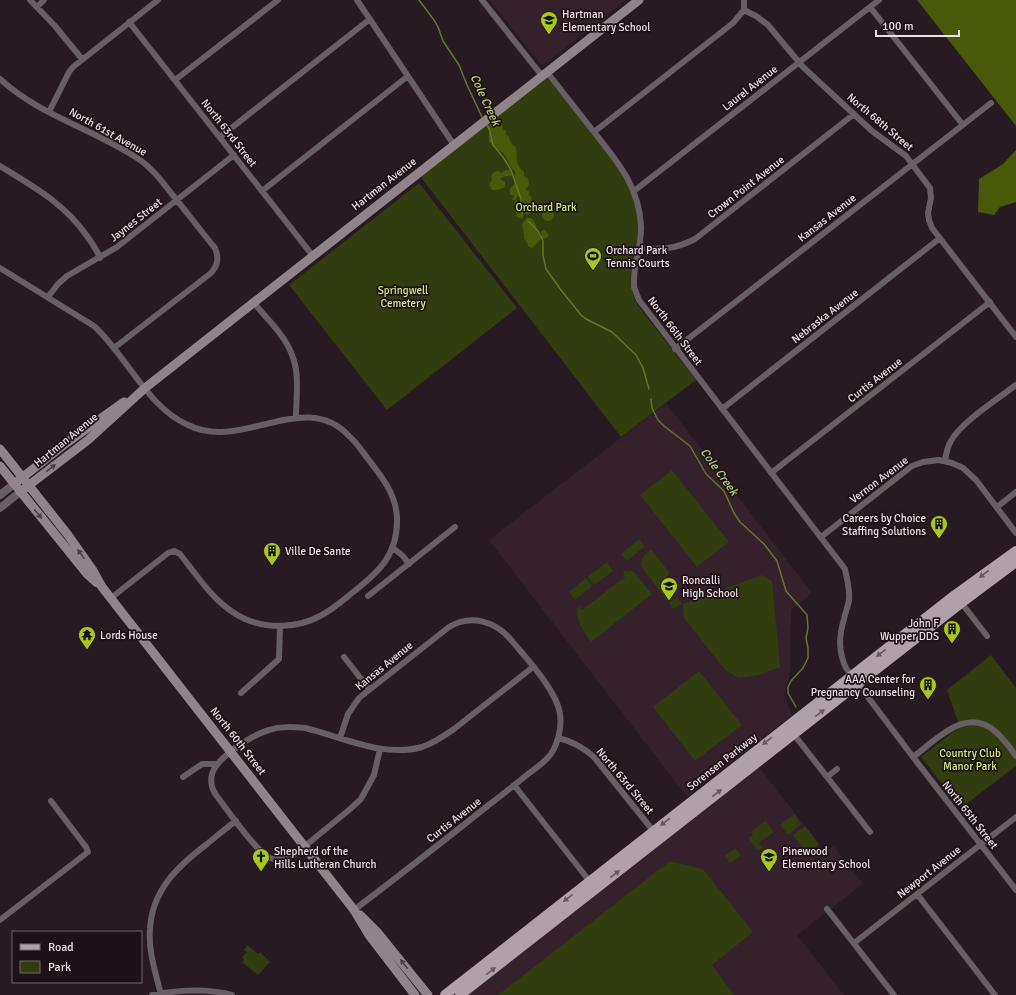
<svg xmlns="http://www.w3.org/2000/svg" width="1016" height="995" viewBox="0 0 1016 995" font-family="Signika,sans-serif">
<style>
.built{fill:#34212c}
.green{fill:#313c0f}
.forest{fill:#49590a}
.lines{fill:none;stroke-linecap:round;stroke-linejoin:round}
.stream{stroke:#64752d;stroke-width:1.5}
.minor{stroke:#675f63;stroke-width:6}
.tertiary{stroke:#675f63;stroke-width:8}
.secondary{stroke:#90848a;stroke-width:9}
.primary{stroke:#b0a0a9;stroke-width:10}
.oneway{fill:#4c3f46}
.oneway2{fill:#675860}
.labels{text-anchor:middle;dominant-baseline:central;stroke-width:3.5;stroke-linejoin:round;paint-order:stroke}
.poi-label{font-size:11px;fill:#ebe1e6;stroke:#1e1118;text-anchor:start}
.street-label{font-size:11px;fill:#ebe1e6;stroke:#1e1118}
.park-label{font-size:11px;fill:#d0eb86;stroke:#1e1118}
.water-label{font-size:12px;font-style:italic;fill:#b7d06d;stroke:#1e1118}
</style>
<rect width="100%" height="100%" fill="#271a22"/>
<path class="built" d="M 490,0 L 626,0 L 542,66 Z
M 666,403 L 812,593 L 791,610 L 790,673 L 784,696 L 792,715 L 687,797 L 489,540 Z
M 759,767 L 825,852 L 834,846 L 863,884 L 797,935 L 844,995 L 468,995 Z"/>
<path class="green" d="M 546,78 L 550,81 C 563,97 577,114 590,131 C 611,158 635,185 638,221 C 640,243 629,264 631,284 C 632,293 635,300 639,307 L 696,380 L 621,437 L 420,176 Z
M 419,183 L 517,308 L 387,410 L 289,285 Z
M 672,470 L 729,542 L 697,567 L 640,495 Z
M 639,539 L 644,546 L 644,547 L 627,561 L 621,554 Z
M 651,549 L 669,572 L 668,576 L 662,580 C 665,586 672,593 667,601 L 641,566 L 642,558 Z
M 607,562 L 613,571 L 594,585 L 587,577 Z
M 626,570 L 627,572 L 632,571 L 635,573 L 652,594 L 591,642 C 585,632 572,618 579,606 L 582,610 L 625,577 L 623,573 Z
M 762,575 L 772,581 L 780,667 L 759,675 L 739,678 L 725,670 L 684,618 L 683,604 Z
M 586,578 L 592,586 L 575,600 L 569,592 Z
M 677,597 L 682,604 L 673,609 L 669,603 Z
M 991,655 L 1016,688 L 1016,766 L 961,808 L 921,757 L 953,732 L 960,728 L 947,690 Z
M 699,671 L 742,725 L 695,761 L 653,707 Z
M 794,814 L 801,824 L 788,835 L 780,825 Z
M 765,821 L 774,832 L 759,843 L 763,848 L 758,851 L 748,838 L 753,835 L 751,832 Z
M 805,826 L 819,844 L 807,854 L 793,835 Z
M 735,848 L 741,855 L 730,863 L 725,856 Z
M 670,861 L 703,869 L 753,932 L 712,965 L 734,995 L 498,995 Z
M 247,945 L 258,954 L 260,952 L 270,962 L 258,975 L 242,962 L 244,960 L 242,957 L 247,952 L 244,950 Z"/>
<path class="forest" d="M 917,0 L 1016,0 L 1016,126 Z
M 495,122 L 500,122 L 503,127 L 503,129 L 506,131 L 506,135 L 509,136 C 509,141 511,144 516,147 C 518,159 514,163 524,172 L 524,176 L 528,179 L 529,182 L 528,187 L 525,189 L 529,191 L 529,195 L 531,196 L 533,206 L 530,214 L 525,214 L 524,210 L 526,206 L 520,197 L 517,196 L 516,200 L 512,200 L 514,195 L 510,195 L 510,189 L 516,182 L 514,179 L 515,172 L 511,167 L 504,154 L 489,142 L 489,130 L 487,127 L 491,124 L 494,125 Z
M 1016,150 L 1016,202 L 1000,207 L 994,215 L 978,212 L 979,179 L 1003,164 Z
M 506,170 L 510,170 L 512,176 L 507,176 L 501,178 L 500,179 L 505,182 L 505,187 L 498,190 L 492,190 L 489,184 L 492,180 L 491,176 L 494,172 L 499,171 L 501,173 Z
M 516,200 C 520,202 525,213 523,218 L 520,218 L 517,217 L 514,202 Z
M542 215a6 6 0 1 1 12 0a6 6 0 1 1-12 0Z
M 527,218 L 531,218 C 538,224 536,230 540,236 L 542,235 L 541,232 L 544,229 L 549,235 L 547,238 L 541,239 L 532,248 L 529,247 L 524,238 L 524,234 L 522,224 Z"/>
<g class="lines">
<path class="stream" d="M 419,0 L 434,20 L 438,27 L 443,41 L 459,65 L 467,85 L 482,117
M 486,124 L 489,128 L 493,145 L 503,157 L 511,170 L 521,199 L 523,213
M 528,221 L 538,231 L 543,241 L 543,255 L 546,269 L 561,290 L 581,315 L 586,319 L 612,332 L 636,355 L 643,368 L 649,389
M 651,399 L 652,408 L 658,420 L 664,426 L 690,446 L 706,474 L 724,491 L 734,513 L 740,522 L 764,544 L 777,561 L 786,591 L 807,615 L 808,628 L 806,638 L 808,648 L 808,658 L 803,668 L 791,681 L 788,687 L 788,693 L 796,707"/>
<path class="minor" d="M 30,0 L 55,26 L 82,59
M 357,0 L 454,145
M 482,0 L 539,72 L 550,76 C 565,95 579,113 594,132 C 617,161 639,186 641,226 C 642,244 634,262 634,280 L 634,287 L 639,300 L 845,569 C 847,580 850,589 849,600 C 848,607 845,613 844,619 C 839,636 838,651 846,668 L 913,757 L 1016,890
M 37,7 L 44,0
M 870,7 L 963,125
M 744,10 L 756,16 L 768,25 L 803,67 L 872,131 L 906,156 L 930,188 L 931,198 L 928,213 L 929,220 L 932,228 L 1016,337
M 744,10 L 744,0
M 129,22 L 313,256
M 0,79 C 39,115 93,129 137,158 C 151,167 161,180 171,193 C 186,211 200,230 215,248 C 219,258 218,265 211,273 L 114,348
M 175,80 L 278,0
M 49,112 L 69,72 L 73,67 L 158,0
M 594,132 L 733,23 L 744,10
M 220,137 L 370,19
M 0,166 C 34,187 64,203 87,236 C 92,243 97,250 100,258
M 262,191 L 408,76
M 634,191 L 879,0
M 639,248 C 660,250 676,249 695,239 L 854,114
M 0,268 L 94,326 C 126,355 148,408 188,425 C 202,432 218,433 233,431 C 273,426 317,400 350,437 C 357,443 362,451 368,459 C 382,477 396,494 397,518 C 398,555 379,572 352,593 C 342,601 332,610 320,616 C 298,628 268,629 245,619 C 216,606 199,578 180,554 L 174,551 L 168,553 L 111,598
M 48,297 L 58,284 L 67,276 L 117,247 L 234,155
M 253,302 C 267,319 285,335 292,355 C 300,374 296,397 296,418
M 675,349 L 991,103
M 722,409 L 940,238
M 945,461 C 946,454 947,447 951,441 C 960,423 999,398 1016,385
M 771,473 L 990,302
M 997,507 L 1016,492
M 821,537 L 912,466 L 923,462 L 939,460 L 952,463 L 963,468 L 976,480 L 1016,533
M 393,548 L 403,556 L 409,564
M 368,596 L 455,527
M 960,601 L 987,636
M 344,657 L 369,689
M 241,693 L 279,659 L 280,626
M 792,732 L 870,832
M 340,738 L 348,714 L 359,698 L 449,627 C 471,614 496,621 512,641 C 527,659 557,691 560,714 C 562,727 558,743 551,754 C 545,762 536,768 528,774 C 516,784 503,794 490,804 C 445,840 400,875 354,910
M 558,738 C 571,741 584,748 594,757 L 655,833
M 380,749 L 374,775 L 361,799 L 349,810 L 294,855 C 286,859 278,861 270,858 C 257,853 226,808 216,795 C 212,789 210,782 212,774 C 217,757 252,735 269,730 C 281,726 293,727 305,728 C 343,737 383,758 422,747 C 434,743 444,736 454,729 L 533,667
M 913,757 C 936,740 967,705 996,732 C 1004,739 1010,748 1016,756
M 183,777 L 202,764 L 217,764
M 827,777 L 837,769
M 514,785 L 591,883
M 917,894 L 995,995
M 827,909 L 894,995
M 0,920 L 88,852 L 86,847 L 51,801
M 854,943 L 1016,817
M 152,995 C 178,990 206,988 232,995
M 161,995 C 156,974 148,951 150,929 C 152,890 178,866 207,844 C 217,836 226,828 236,821"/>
<path class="tertiary" d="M 0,495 L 14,484
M 0,508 L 20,492"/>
<path class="secondary" d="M 0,449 L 68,535 L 92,569 L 102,587 L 354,910 L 369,935 L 415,995
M 0,466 L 87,574 L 97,583
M 14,484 L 65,444 L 124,402
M 20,492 L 88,440 L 145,388 L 639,0
M 360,915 L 378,933 L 428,995"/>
<path class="primary" d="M 445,995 L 955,595 L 1016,551
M 460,995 L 961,603 L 1016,562"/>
</g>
<defs><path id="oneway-solid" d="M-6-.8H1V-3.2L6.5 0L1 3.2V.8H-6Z"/></defs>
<g class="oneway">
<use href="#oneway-solid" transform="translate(51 468) rotate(-37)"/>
<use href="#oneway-solid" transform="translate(38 514) rotate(51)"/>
<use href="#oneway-solid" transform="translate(81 554) rotate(-126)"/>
<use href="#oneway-solid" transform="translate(404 964) rotate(-128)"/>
</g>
<g class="oneway2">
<use href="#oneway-solid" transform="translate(984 574) rotate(143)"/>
<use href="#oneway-solid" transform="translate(881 653) rotate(142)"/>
<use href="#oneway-solid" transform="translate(820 713) rotate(-38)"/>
<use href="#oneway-solid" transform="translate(767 741) rotate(142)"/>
<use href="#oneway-solid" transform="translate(717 793) rotate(-38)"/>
<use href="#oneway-solid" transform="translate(665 822) rotate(142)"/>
<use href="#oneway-solid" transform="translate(615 874) rotate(-38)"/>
<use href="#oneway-solid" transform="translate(568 898) rotate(142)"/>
<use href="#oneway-solid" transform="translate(491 971) rotate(-38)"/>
</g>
<defs>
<symbol id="school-pin" viewBox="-11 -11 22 30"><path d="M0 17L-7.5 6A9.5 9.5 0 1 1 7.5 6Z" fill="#a7c81f" stroke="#1e1118"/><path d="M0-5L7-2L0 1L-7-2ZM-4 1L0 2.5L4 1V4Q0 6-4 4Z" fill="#111"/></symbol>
<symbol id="stadium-pin" viewBox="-11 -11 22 30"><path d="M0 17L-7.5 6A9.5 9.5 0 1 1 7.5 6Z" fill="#a7c81f" stroke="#1e1118"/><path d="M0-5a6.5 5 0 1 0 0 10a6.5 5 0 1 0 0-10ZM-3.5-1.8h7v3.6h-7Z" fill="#111"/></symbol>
<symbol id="building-pin" viewBox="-11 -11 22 30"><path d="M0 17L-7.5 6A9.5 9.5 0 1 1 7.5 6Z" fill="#a7c81f" stroke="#1e1118"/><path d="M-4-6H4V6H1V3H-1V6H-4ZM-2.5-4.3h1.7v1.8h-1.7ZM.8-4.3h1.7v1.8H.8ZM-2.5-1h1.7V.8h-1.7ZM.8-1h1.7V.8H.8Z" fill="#111"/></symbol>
<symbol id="temple-pin" viewBox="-11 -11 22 30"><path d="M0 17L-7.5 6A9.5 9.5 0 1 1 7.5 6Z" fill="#a7c81f" stroke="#1e1118"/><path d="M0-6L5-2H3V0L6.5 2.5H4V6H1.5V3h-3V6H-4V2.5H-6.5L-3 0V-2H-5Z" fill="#111"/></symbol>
<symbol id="church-pin" viewBox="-11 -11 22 30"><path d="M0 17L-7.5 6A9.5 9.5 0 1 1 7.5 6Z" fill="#a7c81f" stroke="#1e1118"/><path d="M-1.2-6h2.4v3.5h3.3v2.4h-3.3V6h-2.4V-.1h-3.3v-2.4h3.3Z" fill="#111"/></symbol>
</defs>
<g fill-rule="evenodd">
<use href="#school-pin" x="539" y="10" width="20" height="27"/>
<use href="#stadium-pin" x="583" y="246" width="20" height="27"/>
<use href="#building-pin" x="929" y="514" width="20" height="27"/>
<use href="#building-pin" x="262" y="541" width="20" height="27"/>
<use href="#school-pin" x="659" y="576" width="20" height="27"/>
<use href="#building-pin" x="942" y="619" width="20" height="27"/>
<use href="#temple-pin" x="77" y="625" width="20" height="27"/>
<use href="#building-pin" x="918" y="675" width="20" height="27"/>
<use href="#church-pin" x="251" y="847" width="20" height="27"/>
<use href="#school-pin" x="759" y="847" width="20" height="27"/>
</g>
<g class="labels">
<g class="poi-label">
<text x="562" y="14">Hartman<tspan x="562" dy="13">Elementary School</tspan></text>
<text x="606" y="250">Orchard Park<tspan x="606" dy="13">Tennis Courts</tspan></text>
<text x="926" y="518" text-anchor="end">Careers by Choice<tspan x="926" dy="13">Staffing Solutions</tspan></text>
<text x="285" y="551">Ville De Sante</text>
<text x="682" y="580">Roncalli<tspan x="682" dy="13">High School</tspan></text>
<text x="939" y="623" text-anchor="end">John F<tspan x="939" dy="13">Wupper DDS</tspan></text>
<text x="100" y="635">Lords House</text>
<text x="915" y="679" text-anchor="end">AAA Center for<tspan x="915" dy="13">Pregnancy Counseling</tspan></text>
<text x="274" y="851">Shepherd of the<tspan x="274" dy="13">Hills Lutheran Church</tspan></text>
<text x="782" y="851">Pinewood<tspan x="782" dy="13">Elementary School</tspan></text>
</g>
<g class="street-label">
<text transform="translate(750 88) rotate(-38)">Laurel Avenue</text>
<text transform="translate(880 122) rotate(40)">North 68th Street</text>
<text transform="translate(108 132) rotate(29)">North 61st Avenue</text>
<text transform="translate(229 133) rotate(52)">North 63rd Street</text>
<text transform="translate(384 184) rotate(-38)">Hartman Avenue</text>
<text transform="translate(746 187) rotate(-38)">Crown Point Avenue</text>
<text transform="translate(827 218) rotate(-38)">Kansas Avenue</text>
<text transform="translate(136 220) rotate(-38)">Jaynes Street</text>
<text transform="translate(825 316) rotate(-38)">Nebraska Avenue</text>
<text transform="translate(675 331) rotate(53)">North 66th Street</text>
<text transform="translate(875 380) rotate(-38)">Curtis Avenue</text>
<text transform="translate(66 440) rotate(-39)">Hartman Avenue</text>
<text transform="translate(879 480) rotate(-37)">Vernon Avenue</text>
<text transform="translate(384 666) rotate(-39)">Kansas Avenue</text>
<text transform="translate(238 741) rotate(52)">North 60th Street</text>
<text transform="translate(722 762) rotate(-38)">Sorensen Parkway</text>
<text transform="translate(625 781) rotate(50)">North 63rd Street</text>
<text transform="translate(970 815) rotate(52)">North 65th Street</text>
<text transform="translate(454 820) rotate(-38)">Curtis Avenue</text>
<text transform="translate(929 872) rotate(-38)">Newport Avenue</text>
</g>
<g class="park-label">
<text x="546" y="207">Orchard Park</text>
<text x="403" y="290">Springwell<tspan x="403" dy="13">Cemetery</tspan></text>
<text x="970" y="753">Country Club<tspan x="970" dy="13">Manor Park</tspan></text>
</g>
<g class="water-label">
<text transform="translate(485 100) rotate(65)">Cole Creek</text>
<text transform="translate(719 472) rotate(54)">Cole Creek</text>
</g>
</g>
<rect x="12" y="931" width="130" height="52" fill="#1e1118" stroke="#70646a"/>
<rect x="20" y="944" width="20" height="6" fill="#b0a0a9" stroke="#70646a"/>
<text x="48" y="951" font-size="12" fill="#ebe1e6">Road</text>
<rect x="20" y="961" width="20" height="12" fill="#313c0f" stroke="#70646a"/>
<text x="48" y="971" font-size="12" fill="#ebe1e6">Park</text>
<path d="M876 30v6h83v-6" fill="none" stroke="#ebe1e6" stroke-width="2"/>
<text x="882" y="30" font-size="12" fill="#ebe1e6" stroke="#1e1118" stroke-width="3" paint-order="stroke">100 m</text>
</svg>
